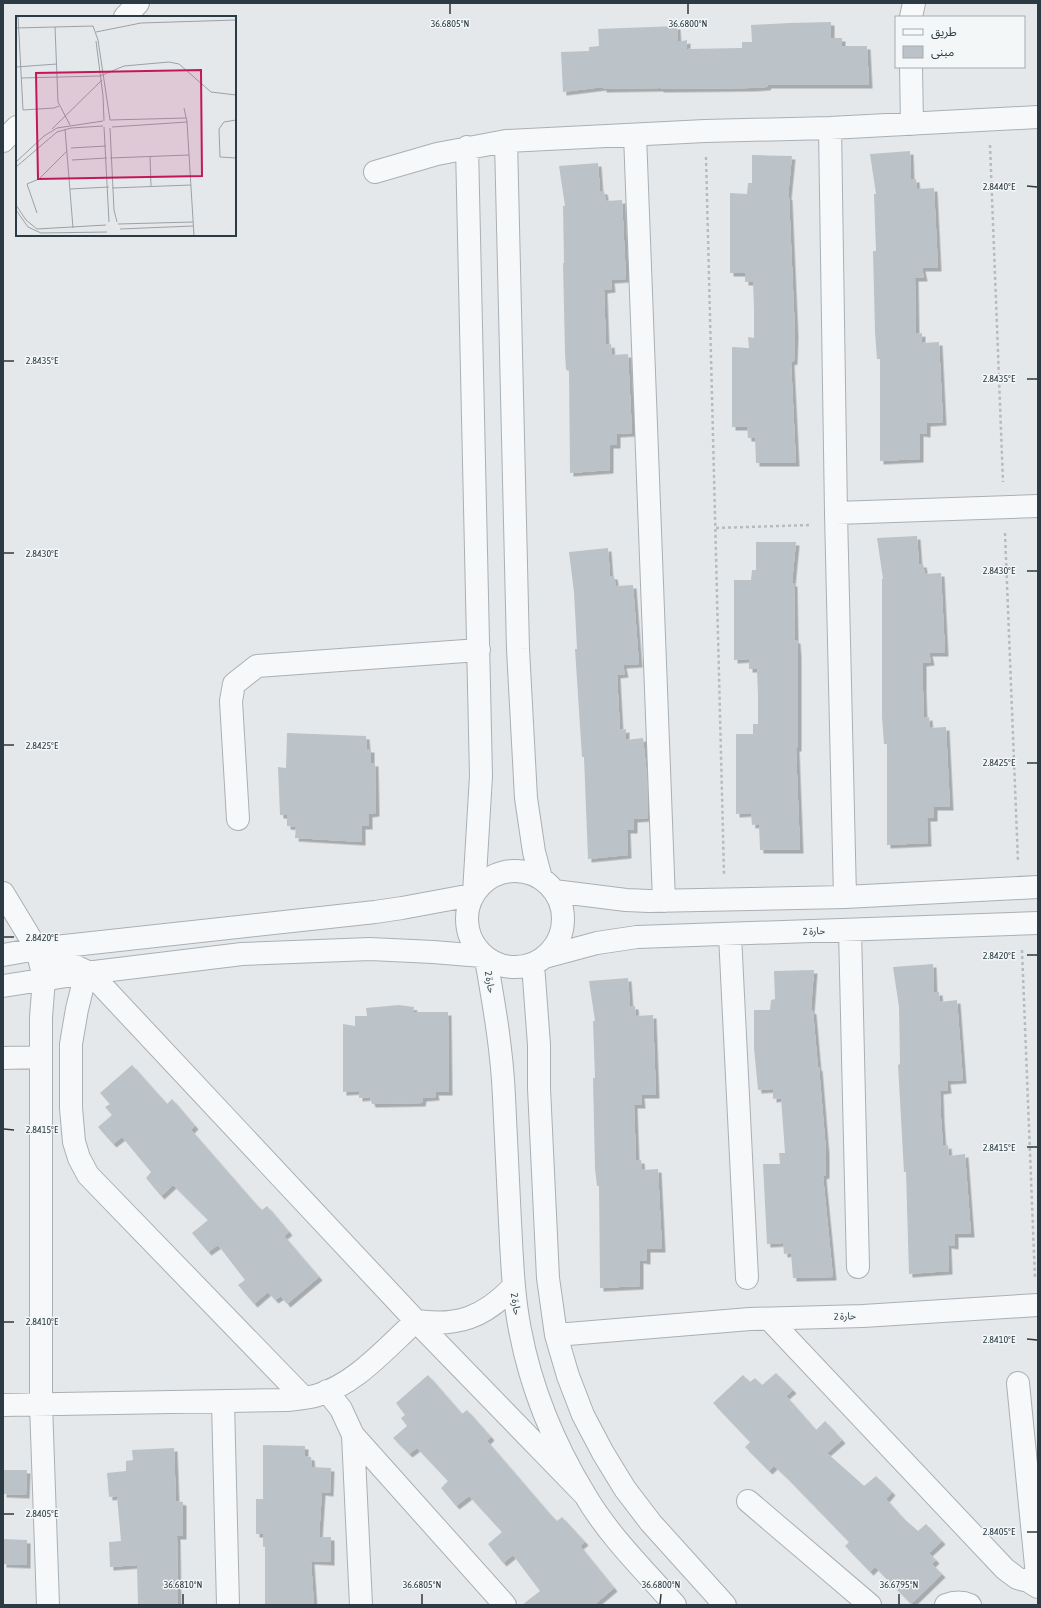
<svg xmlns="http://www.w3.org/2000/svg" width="1041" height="1608" viewBox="0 0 1041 1608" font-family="'Asap Condensed','Noto Sans Arabic',sans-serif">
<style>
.building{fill:#bbc3c8;filter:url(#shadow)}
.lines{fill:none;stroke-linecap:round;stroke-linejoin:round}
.minor-casing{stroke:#a9b0b5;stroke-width:24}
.path{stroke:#b5bbbf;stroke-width:2.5;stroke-dasharray:3 3;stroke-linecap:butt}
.minor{stroke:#f6f8f9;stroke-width:22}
.ticks{fill:none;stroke:#2c3a43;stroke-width:1.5}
.labels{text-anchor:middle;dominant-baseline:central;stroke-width:3;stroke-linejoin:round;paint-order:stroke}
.street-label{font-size:10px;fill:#2c3a43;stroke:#f3f7f8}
.inset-road{fill:none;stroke:#9aa2a8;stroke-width:1}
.view{fill:#c2185b;fill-opacity:0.15;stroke:#c2185b;stroke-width:2}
.inset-edge{fill:none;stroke:#2c3a43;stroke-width:2}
.ticks-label{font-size:10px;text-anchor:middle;fill:#2c3a43;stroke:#f3f7f8;stroke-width:3;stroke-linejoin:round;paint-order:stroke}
</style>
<defs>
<filter id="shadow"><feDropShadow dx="3.5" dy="3.5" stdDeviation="0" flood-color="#0004"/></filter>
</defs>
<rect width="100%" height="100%" fill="#e4e8eb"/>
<path class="building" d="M 831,22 L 831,38 L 842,38 L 842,46 L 867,46 L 869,85 L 768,85 L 767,87 L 750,88 L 660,89 L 660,88 L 603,89 L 603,87 L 563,92 L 561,52 L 589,51 L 589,47 L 599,46 L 598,29 L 677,26 L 678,42 L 687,40 L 687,49 L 742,48 L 742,42 L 752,42 L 751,25 L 789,23 Z
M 910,151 L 911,179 L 916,179 L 917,189 L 934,188 L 938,268 L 922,268 L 924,278 L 915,278 L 916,334 L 922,333 L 922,343 L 939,342 L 943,422 L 927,423 L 927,434 L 920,433 L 920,459 L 880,461 L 880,359 L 877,359 L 875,332 L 873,251 L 876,251 L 874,194 L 876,194 L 870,154 Z
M 752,155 L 792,156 L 788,196 L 789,197 L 795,334 L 794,361 L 791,362 L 796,463 L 756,463 L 755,438 L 748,438 L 747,427 L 732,427 L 732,347 L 749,348 L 748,337 L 754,338 L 754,309 L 753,282 L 745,282 L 745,273 L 730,273 L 730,193 L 747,194 L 748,183 L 752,183 Z
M 598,163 L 600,191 L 604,191 L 606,201 L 622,200 L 626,279 L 611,280 L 612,289 L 604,290 L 606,345 L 611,344 L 612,355 L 628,354 L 632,433 L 617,434 L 617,445 L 610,445 L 610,470 L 570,473 L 569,371 L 566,370 L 565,353 L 563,263 L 564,263 L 563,206 L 565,206 L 559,166 Z
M 917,536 L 919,564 L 923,564 L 925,574 L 941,573 L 945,653 L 929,653 L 931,662 L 923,663 L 923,690 L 924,718 L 929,717 L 930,728 L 946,727 L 950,807 L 934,807 L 934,818 L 927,818 L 928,843 L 887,845 L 887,744 L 884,744 L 882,717 L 882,579 L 883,579 L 877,538 Z
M 756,542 L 796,542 L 792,583 L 794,583 L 795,640 L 797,640 L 798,654 L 798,748 L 796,748 L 800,850 L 760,850 L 759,824 L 752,825 L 751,813 L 736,814 L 736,734 L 753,734 L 753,724 L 758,724 L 758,696 L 757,669 L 749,669 L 749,659 L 734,660 L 734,580 L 751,580 L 752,570 L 756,570 Z
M 608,548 L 610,576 L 614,576 L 616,586 L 633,585 L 639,664 L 623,665 L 625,674 L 617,675 L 620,730 L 626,729 L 626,740 L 643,738 L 647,776 L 648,818 L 634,819 L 634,830 L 627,830 L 628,855 L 588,859 L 584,757 L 582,757 L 575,649 L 577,649 L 574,592 L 569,552 Z
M 287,733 L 366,736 L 367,749 L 371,749 L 371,763 L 375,763 L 376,813 L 369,814 L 369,826 L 362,826 L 362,842 L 295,838 L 296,827 L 287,826 L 287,815 L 280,815 L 278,767 L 286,768 Z
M 933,964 L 934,992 L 939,992 L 940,1002 L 957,1000 L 963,1080 L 947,1081 L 948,1090 L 940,1091 L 941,1118 L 943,1146 L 948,1145 L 949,1156 L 965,1154 L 971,1234 L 955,1234 L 955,1246 L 948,1245 L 949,1271 L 909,1274 L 906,1172 L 904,1172 L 898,1065 L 900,1064 L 899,1007 L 893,967 Z
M 814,970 L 811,1010 L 813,1011 L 818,1068 L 819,1067 L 826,1151 L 826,1175 L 823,1176 L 833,1277 L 793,1278 L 791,1253 L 784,1254 L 783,1243 L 767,1244 L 763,1164 L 780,1164 L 779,1153 L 785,1153 L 783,1125 L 781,1098 L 773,1099 L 773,1089 L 758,1090 L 754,1048 L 754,1010 L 770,1010 L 771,1000 L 775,999 L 774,971 Z
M 628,978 L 630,1006 L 635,1006 L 636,1016 L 653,1015 L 656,1095 L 641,1095 L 642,1105 L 634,1105 L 636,1160 L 641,1160 L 642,1170 L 658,1169 L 662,1249 L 647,1249 L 647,1261 L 640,1260 L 640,1286 L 600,1288 L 599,1186 L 597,1186 L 595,1169 L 593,1078 L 595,1078 L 593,1021 L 595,1021 L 589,981 Z
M 399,1005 L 414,1007 L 413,1012 L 448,1012 L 449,1092 L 435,1092 L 436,1097 L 423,1098 L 422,1103 L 372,1104 L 370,1097 L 359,1098 L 359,1091 L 343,1092 L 343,1024 L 355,1026 L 355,1016 L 367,1016 L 366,1008 Z
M 132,1065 L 167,1104 L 172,1099 L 195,1126 L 191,1130 L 253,1201 L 262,1210 L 267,1206 L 289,1232 L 284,1236 L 319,1277 L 287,1304 L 281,1296 L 275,1300 L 268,1292 L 254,1304 L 238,1285 L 245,1280 L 218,1245 L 208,1252 L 192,1233 L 208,1220 L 173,1185 L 161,1196 L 146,1178 L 151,1172 L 122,1137 L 113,1144 L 98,1127 L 112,1115 L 105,1107 L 110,1104 L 100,1093 Z
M 776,1373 L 793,1390 L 786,1396 L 816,1430 L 825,1421 L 842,1440 L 827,1453 L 864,1486 L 876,1476 L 892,1492 L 886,1499 L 903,1518 L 918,1531 L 926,1524 L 942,1541 L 929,1553 L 936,1560 L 932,1564 L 942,1574 L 911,1604 L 875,1567 L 870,1572 L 845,1546 L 849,1542 L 784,1475 L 774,1466 L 769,1471 L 745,1447 L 750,1442 L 713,1403 L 743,1375 L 750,1382 L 755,1378 L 762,1385 Z
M 428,1375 L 462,1414 L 467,1410 L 491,1437 L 487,1441 L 548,1512 L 557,1521 L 562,1517 L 585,1542 L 580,1546 L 614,1588 L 594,1605 L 522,1605 L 540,1591 L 513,1555 L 503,1563 L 488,1544 L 502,1532 L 469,1496 L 456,1506 L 441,1488 L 448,1481 L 417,1448 L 409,1454 L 393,1438 L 407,1426 L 401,1418 L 405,1415 L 396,1403 Z
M 263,1445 L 305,1446 L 305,1456 L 311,1457 L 312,1467 L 331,1468 L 330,1493 L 322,1492 L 319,1537 L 331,1537 L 331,1562 L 311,1561 L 314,1605 L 265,1605 L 265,1547 L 263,1547 L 263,1534 L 256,1534 L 256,1499 L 263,1499 Z
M 174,1448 L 176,1501 L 183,1502 L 183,1536 L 177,1536 L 178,1605 L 138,1605 L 137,1565 L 110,1567 L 109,1542 L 121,1541 L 117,1496 L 109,1497 L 107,1473 L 126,1471 L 126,1461 L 133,1460 L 132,1450 Z
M 3,1470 L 27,1470 L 26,1495 L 3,1494 Z
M 3,1539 L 27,1540 L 27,1565 L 3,1564 Z"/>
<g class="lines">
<defs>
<path id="minor" d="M 125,17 L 138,3
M 911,17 L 914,3
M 911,67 L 912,124
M 830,128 L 836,513 L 845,897
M 635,135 L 664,901
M 3,141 L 17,127
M 506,141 L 518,649 L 526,798 L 534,852 L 541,878
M 467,147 L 481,776 L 474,893
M 375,172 L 437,154 L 506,141 L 705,131 L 830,128 L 1038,117
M 836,513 L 1038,506
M 238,819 L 231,701 L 234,684 L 257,666 L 479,650
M467 919a48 48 0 1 1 96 0a48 48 0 1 1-96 0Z
M 554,891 L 626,900 L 649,901 L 845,897 L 1038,887
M 3,893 L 37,949 L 44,979 L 41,1017 L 41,1404 L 48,1605
M 850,930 L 858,1267
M 730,935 L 747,1278
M 37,949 L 90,973 L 416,1321 L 585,1495
M 3,955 L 37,949 L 375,912 L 402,908 L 472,895
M 545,957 L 597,943 L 637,937 L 1038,923
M 486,959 C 494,1005 502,1050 504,1097 C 506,1139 508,1181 510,1222 C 512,1259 513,1294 520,1330 C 531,1388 554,1444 585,1495 C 609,1536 644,1570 675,1605
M 533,964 L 539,1045 L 539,1088 L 548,1278 L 556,1335 L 568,1376 L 583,1415 L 603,1453 L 625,1489 L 651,1523 L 725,1605
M 86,973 L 77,1009 L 71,1044 L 71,1108 L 74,1142 L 79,1158 L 88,1175 L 304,1398
M 3,986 L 86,973 L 242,954 L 370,949 L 433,952 L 482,956
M 3,1058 L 40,1057
M 769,1319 L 1005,1569 L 1017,1578 L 1028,1581 L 1038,1587
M 556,1335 L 750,1319 L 863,1316 L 1038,1305
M 1018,1383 L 1038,1586
M 327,1391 L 341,1409 L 353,1435 L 361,1605
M 223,1402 L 228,1605
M 3,1405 L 287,1400 C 296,1399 306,1398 315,1396 C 355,1385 386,1348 416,1321 C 458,1327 484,1317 513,1287
M 353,1435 L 505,1605
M 748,1501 L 870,1605
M 946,1605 C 954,1602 963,1602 970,1605"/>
</defs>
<use href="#minor" class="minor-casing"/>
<path class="path" d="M 990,145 L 1003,482
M 706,157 L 724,874
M 716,528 L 810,525
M 1005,533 L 1018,862
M 1022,950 L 1035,1279"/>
<use href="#minor" class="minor"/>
</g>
<path class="ticks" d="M 450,14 L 450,4M 688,14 L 688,4M 1027,186 L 1037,187M 4,361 L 14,361M 1027,379 L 1037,379M 4,553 L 14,553M 1027,571 L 1037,571M 4,745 L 14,745M 1027,763 L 1037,763M 4,937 L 14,937M 1027,955 L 1037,955M 4,1129 L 14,1130M 1027,1147 L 1037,1147M 4,1322 L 14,1322M 1027,1339 L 1037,1340M 4,1514 L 14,1514M 1027,1532 L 1037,1532M 183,1604 L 183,1594M 422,1604 L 422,1594M 660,1604 L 661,1594M 899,1604 L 899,1594"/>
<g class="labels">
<g class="street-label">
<text transform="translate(814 931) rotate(-3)">حارة 2</text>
<text transform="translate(490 982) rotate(80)">حارة 2</text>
<text transform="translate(516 1304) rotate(81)">حارة 2</text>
<text transform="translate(845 1316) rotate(-2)">حارة 2</text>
</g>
</g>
<g transform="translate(16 16)">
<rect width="220" height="220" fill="#e4e8eb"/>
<path class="inset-road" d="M 2,0 L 7,94 L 38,92 L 43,90M 39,11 L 42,86 L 54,109M 0,12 L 77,10 L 82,24 L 94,104M 80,16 L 125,7 L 220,4M 80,25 L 87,80 L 88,105M 0,51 L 41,48M 5,62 L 84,60 L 108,50 L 153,46 L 163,48 L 195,76 L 220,79M 168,92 L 171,106 L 178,220M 94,104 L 170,102M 220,104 L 208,106 L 203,113 L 204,141 L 220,142M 88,111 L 93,206M 96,111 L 171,106M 94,112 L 98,194 L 101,206M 36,113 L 86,64M 49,113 L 57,212M 55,132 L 90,130M 134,140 L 135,170M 94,142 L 173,139M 56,144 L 91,142M 0,146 L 28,120 L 41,112 L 87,105M 0,151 L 41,116 L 55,112 L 87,110M 96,172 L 175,169M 54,173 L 93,171M 0,189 L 10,204 L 21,213 L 90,209M 0,194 L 12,211 L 25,217 L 91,216M 21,197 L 11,168 L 23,163 L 51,135M 102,208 L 177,206M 104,213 L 177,210"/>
<path class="view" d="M 185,54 L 186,160 L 22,163 L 20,57 Z"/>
<rect width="220" height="220" class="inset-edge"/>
</g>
<g class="ticks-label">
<text x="450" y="27">36.6805°N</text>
<text x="688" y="27">36.6800°N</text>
<text x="999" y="190">2.8440°E</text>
<text x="42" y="364">2.8435°E</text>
<text x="999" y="382">2.8435°E</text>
<text x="42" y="557">2.8430°E</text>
<text x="999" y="574">2.8430°E</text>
<text x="42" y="749">2.8425°E</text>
<text x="999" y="766">2.8425°E</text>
<text x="42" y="941">2.8420°E</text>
<text x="999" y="959">2.8420°E</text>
<text x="42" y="1133">2.8415°E</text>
<text x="999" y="1151">2.8415°E</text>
<text x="42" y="1325">2.8410°E</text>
<text x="999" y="1343">2.8410°E</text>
<text x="42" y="1517">2.8405°E</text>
<text x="999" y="1535">2.8405°E</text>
<text x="183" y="1588">36.6810°N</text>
<text x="422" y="1588">36.6805°N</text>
<text x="661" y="1588">36.6800°N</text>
<text x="899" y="1588">36.6795°N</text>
</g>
<rect width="1041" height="1608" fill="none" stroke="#2c3a43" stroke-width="8"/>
<rect x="895" y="16" width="130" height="52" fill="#f3f7f8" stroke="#a3abb0"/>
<rect x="903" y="29" width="20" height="6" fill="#f6f8f9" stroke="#a3abb0"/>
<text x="931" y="36" font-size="12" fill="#2c3a43">طريق</text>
<rect x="903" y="46" width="20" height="12" fill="#bbc3c8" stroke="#a3abb0"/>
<text x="931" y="56" font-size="12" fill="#2c3a43">مبنى</text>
</svg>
